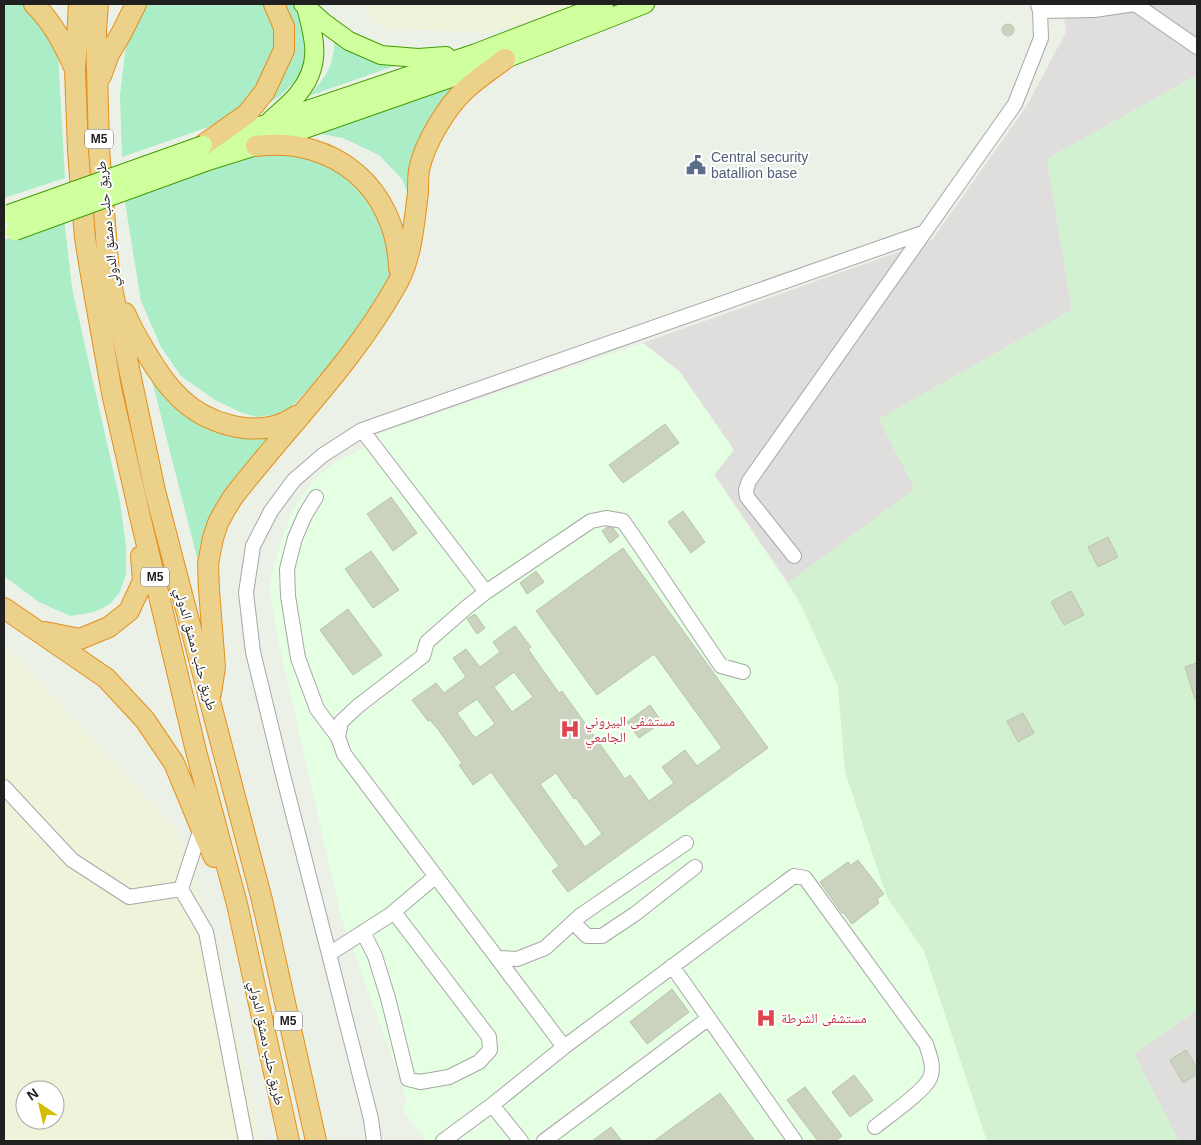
<svg xmlns="http://www.w3.org/2000/svg" width="1201" height="1145" viewBox="0 0 1201 1145" font-family="Arial,'Noto Naskh Arabic',sans-serif">
<style>
.residential{fill:#dfdedd}
.education{fill:#e4ffe2}
.military{fill:#eff3da;fill-rule:evenodd}
.farmland{fill:#d2f1d1}
.grass{fill:#aaedc7}
.building{fill:#cbd2bf;stroke:#bac4a8;fill-rule:evenodd}
.lines{fill:none;stroke-linecap:round;stroke-linejoin:round}
.minor-casing{stroke:#a7a7a7;stroke-width:16}
.major-casing{stroke:#429d00;stroke-width:20}
.highway-casing{stroke:#e48f1e;stroke-width:22}
.minor{stroke:#fff;stroke-width:14}
.major{stroke:#d0ff9e;stroke-width:18}
.highway{stroke:#ecd18b;stroke-width:20}
.major-bridge-casing{stroke:#429d00;stroke-width:20;stroke-linecap:butt}
.major-bridge{stroke:#d0ff9e;stroke-width:18}
.labels{text-anchor:middle;dominant-baseline:central;stroke-width:4;stroke-linejoin:round;paint-order:stroke}
.shield{fill:#fff;stroke:#636363;stroke-width:1}
.shield-label{font-size:12px;font-weight:bold;fill:#202020}
.service-label{font-size:14px;fill:#4e5e75;stroke:#fff;text-anchor:start}
.street-label{font-size:14px;fill:#202020;stroke:#fff}
.health-label{font-size:14px;fill:#be3a42;stroke:#fff;text-anchor:start}
</style>
<rect width="100%" height="100%" fill="#ebf1e7"/>
<path class="residential" d="M 1062,4 L 1197,4 L 1197,75 L 1047,159 L 1072,310 L 879,419 L 915,489 L 788,583 L 714,474 L 680,372 L 643,343 L 932,240 L 1026,107 L 1066,32 Z
M 1197,1010 L 1197,1141 L 1179,1141 L 1134,1054 Z"/>
<path class="education" d="M 643,343 L 680,372 L 734,450 L 714,475 L 800,603 L 838,686 L 845,772 L 887,897 L 924,951 L 987,1141 L 426,1141 L 404,1112 L 406,1096 L 341,917 L 279,644 L 269,584 L 281,542 L 292,512 L 310,484 L 335,462 L 362,449 L 379,434 Z"/>
<path class="military" d="M 361,4 L 581,4 L 518,25 L 485,33 L 382,28 Z
M 4,644 L 177,831 L 219,949 L 260,1141 L 4,1141 ZM 25,1090 L 55,1090 L 55,1120 L 25,1120 Z"/>
<path class="farmland" d="M 1197,75 L 1197,1010 L 1134,1054 L 1179,1141 L 987,1141 L 924,951 L 887,897 L 845,772 L 838,686 L 800,603 L 788,583 L 915,489 L 879,419 L 1072,310 L 1047,159 Z"/>
<path class="grass" d="M 4,4 L 36,4 L 58,54 L 65,178 L 4,198 Z
M 146,4 L 266,4 L 276,29 L 277,48 L 269,70 L 242,108 L 217,124 L 122,157 L 120,95 L 127,36 L 140,9 Z
M 286,4 L 302,4 L 316,44 L 299,77 L 280,96 L 255,112 L 293,49 L 294,24 Z
M 336,24 L 369,48 L 417,58 L 309,96 C 317,86 328,75 331,63 C 335,51 335,36 336,24 Z
M 472,76 L 445,105 L 415,211 L 402,179 L 379,155 L 343,138 L 311,132 Z
M 257,150 L 299,150 L 382,193 L 393,281 L 337,356 L 293,406 L 274,415 L 257,417 L 242,413 L 215,400 L 181,376 L 161,347 L 141,301 L 124,196 Z
M 64,218 L 72,288 L 120,501 L 126,546 L 126,574 L 120,592 L 110,604 L 94,612 L 70,616 L 39,602 L 4,576 L 4,240 Z
M 146,357 L 168,388 L 255,433 L 272,439 L 230,490 L 208,601 Z"/>
<path class="building" d="M1002 30a6 6 0 1 1 12 0a6 6 0 1 1-12 0Z
M 665,424 L 679,443 L 623,483 L 609,465 Z
M 391,497 L 417,533 L 393,551 L 367,514 Z
M 683,511 L 705,542 L 691,553 L 668,522 Z
M 607,527 L 613,528 L 619,536 L 610,543 L 602,531 Z
M 1108,537 L 1118,557 L 1098,567 L 1088,547 Z
M 623,548 L 768,748 L 568,892 L 552,871 L 559,866 L 491,772 L 473,785 L 459,765 L 462,763 L 437,728 L 430,720 L 428,721 L 412,700 L 436,683 L 444,693 L 466,677 L 453,658 L 466,649 L 480,667 L 500,652 L 493,642 L 515,626 L 531,647 L 528,649 L 559,693 L 562,691 L 625,779 L 630,775 L 649,801 L 674,783 L 662,767 L 685,750 L 697,766 L 722,748 L 654,654 L 597,695 L 536,611 ZM 514,672 L 533,697 L 512,712 L 494,687 ZM 477,699 L 495,724 L 475,738 L 457,713 ZM 556,773 L 574,799 L 576,798 L 602,834 L 585,847 L 540,784 Z
M 371,551 L 399,590 L 373,608 L 345,569 Z
M 536,571 L 544,582 L 527,594 L 520,583 Z
M 1071,591 L 1084,615 L 1064,625 L 1051,602 Z
M 348,609 L 382,655 L 353,675 L 320,630 Z
M 475,614 L 485,628 L 477,634 L 467,619 Z
M 1197,663 L 1197,699 L 1195,699 L 1185,667 Z
M 650,705 L 662,722 L 639,738 L 627,722 Z
M 1023,713 L 1034,733 L 1018,742 L 1007,721 Z
M 858,860 L 884,894 L 877,899 L 879,903 L 852,924 L 843,912 L 842,913 L 820,882 L 848,862 L 851,865 Z
M 672,989 L 689,1012 L 647,1044 L 630,1022 Z
M 1186,1050 L 1197,1068 L 1197,1074 L 1183,1083 L 1170,1060 Z
M 854,1075 L 873,1100 L 850,1117 L 832,1092 Z
M 805,1087 L 842,1136 L 835,1141 L 818,1141 L 787,1100 Z
M 720,1093 L 755,1141 L 654,1141 L 683,1120 Z
M 611,1127 L 622,1141 L 592,1141 Z"/>
<g class="lines">
<defs>
<path id="minor" d="M 1135,4 L 1197,47
M 1040,11 L 1094,10 L 1135,4
M 362,430 L 486,592
M 316,497 L 305,515 L 295,538 L 287,569 L 288,596 L 298,658 L 317,709 L 338,737
M 794,556 L 747,497 L 746,490 L 749,481 L 1015,104 L 1041,38 L 1040,11 L 1038,4
M 4,787 L 72,860 L 129,897 L 181,889 L 201,828
M 181,889 L 206,932 L 246,1141
M 573,922 L 587,936 L 602,936 L 635,914 L 695,867
M 363,932 L 375,956 L 388,998 L 408,1079 L 420,1082 L 449,1077 L 479,1062 L 490,1050 L 489,1037 L 394,912
M 329,954 L 390,915 L 436,876
M 498,958 L 517,959 L 545,948 L 581,915 L 686,843
M 672,966 L 795,1141
M 564,1047 L 344,754 L 338,737 L 341,722 L 358,706 L 423,656 L 427,642 L 467,607 L 486,592 L 591,521 L 606,518 L 623,521 L 643,550 L 721,666 L 743,672
M 492,1105 L 521,1141
M 374,1141 L 371,1119 L 329,954 L 282,771 L 253,652 L 246,593 L 253,546 L 271,511 L 294,480 L 323,455 L 362,430 L 925,232
M 443,1141 L 492,1105 L 564,1047 L 794,876 L 805,878 L 926,1044 C 929,1054 935,1067 930,1078 C 924,1092 888,1116 875,1127
M 544,1141 L 709,1018"/>
<path id="major" d="M 303,4 L 323,22 L 349,41 L 381,55 L 418,58 L 446,56
M 270,121 C 279,112 290,104 298,94 C 322,65 315,40 306,7
M 213,142 L 476,53 L 604,4
M 205,162 L 256,146 L 505,59 L 645,4"/>
<path id="highway" d="M 34,4 C 53,23 63,43 74,67
M 79,4 L 75,70 L 78,151 L 85,238 L 92,281 L 112,393 L 139,512 L 196,751 L 237,904 L 289,1141
M 98,4 L 96,30 L 99,149 L 109,274 L 155,491 L 262,900 L 316,1141
M 101,76 L 109,54 L 121,34 L 136,4
M 203,145 L 247,114 L 265,91 L 284,50 L 284,27 L 274,4
M 256,146 C 335,136 396,188 399,268
M 125,313 C 131,327 139,341 147,354 C 167,388 189,415 229,425 C 244,429 260,430 275,426 C 282,424 290,420 296,416
M 4,608 L 106,678 L 145,720 L 174,763 L 201,828 L 214,857
M 45,632 L 80,639 L 109,627 L 129,611 L 143,581 L 141,556
M 211,693 L 215,667 L 209,590 L 208,564 L 213,538 L 218,523 L 225,510 L 233,497 C 288,426 353,363 397,284 C 412,257 414,223 418,193 C 418,185 418,177 419,170 C 424,144 447,106 466,89 C 478,78 492,69 505,59"/>
</defs>
<use href="#minor" class="minor-casing"/>
<use href="#major" class="major-casing"/>
<use href="#highway" class="highway-casing"/>
<use href="#minor" class="minor"/>
<use href="#major" class="major"/>
<use href="#highway" class="highway"/>
<defs>
<path id="major-bridge" d="M 9,214 L 203,145
M 15,231 L 205,162"/>
</defs>
<use href="#major-bridge" class="major-bridge-casing"/>
<use href="#major-bridge" class="major-bridge"/>
</g>
<defs>
<symbol id="civic-bare" viewBox="-9 -9 18 18"><path d="M-.6-6.5H3V-4.5H.6V-3L4-1V1h2V6H-6V1h2V-1L-.6-3ZM-1.2 2.5V6h2.4V2.5Z" fill="#5c6f8a" stroke="#fff" stroke-width="2.5" paint-order="stroke"/></symbol>
<symbol id="hospital-bare" viewBox="-9 -9 18 18"><path d="M-5-5h3v3.5h4V-5h3V5h-3V1.5h-4V5h-3Z" fill="#e0444e" stroke="#fff" stroke-width="2.5" paint-order="stroke"/></symbol>
</defs>
<g fill-rule="evenodd">
<use href="#civic-bare" x="682" y="151" width="28" height="28"/>
<use href="#hospital-bare" x="556" y="715" width="28" height="28"/>
<use href="#hospital-bare" x="752" y="1004" width="28" height="28"/>
</g>
<g class="labels">
<g class="shield">
<rect x="85" y="129.5" width="28" height="19" rx="4"/>
<rect x="141" y="567.5" width="28" height="19" rx="4"/>
<rect x="274" y="1011.5" width="28" height="19" rx="4"/>
</g>
<g class="shield-label">
<text x="99" y="139">M5</text>
<text x="155" y="577">M5</text>
<text x="288" y="1021">M5</text>
</g>
<g class="service-label">
<text x="711" y="157">Central security<tspan x="711" dy="16">batallion base</tspan></text>
</g>
<g class="street-label">
<text transform="translate(107 224) rotate(-96)">طريق حلب دمشق الدولي</text>
<text transform="translate(196 649) rotate(75)">طريق حلب دمشق الدولي</text>
<text transform="translate(267 1043) rotate(78)">طريق حلب دمشق الدولي</text>
</g>
<g class="health-label">
<text x="585" y="721">مستشفى البيروني<tspan x="585" dy="16">الجامعي</tspan></text>
<text x="781" y="1018">مستشفى الشرطة</text>
</g>
</g>
<rect width="1201" height="1145" fill="none" stroke="#202020" stroke-width="10"/>
<g transform="translate(40 1105) rotate(325)"><circle r="24" fill="#ffffff" stroke="#a6a6a6"/>
<path d="M0-4L9 19L0 12L-9 19Z" fill="#d1be00"/>
<text y="-8" font-size="14" font-weight="bold" text-anchor="middle" fill="#202020">N</text>
</g>
</svg>
